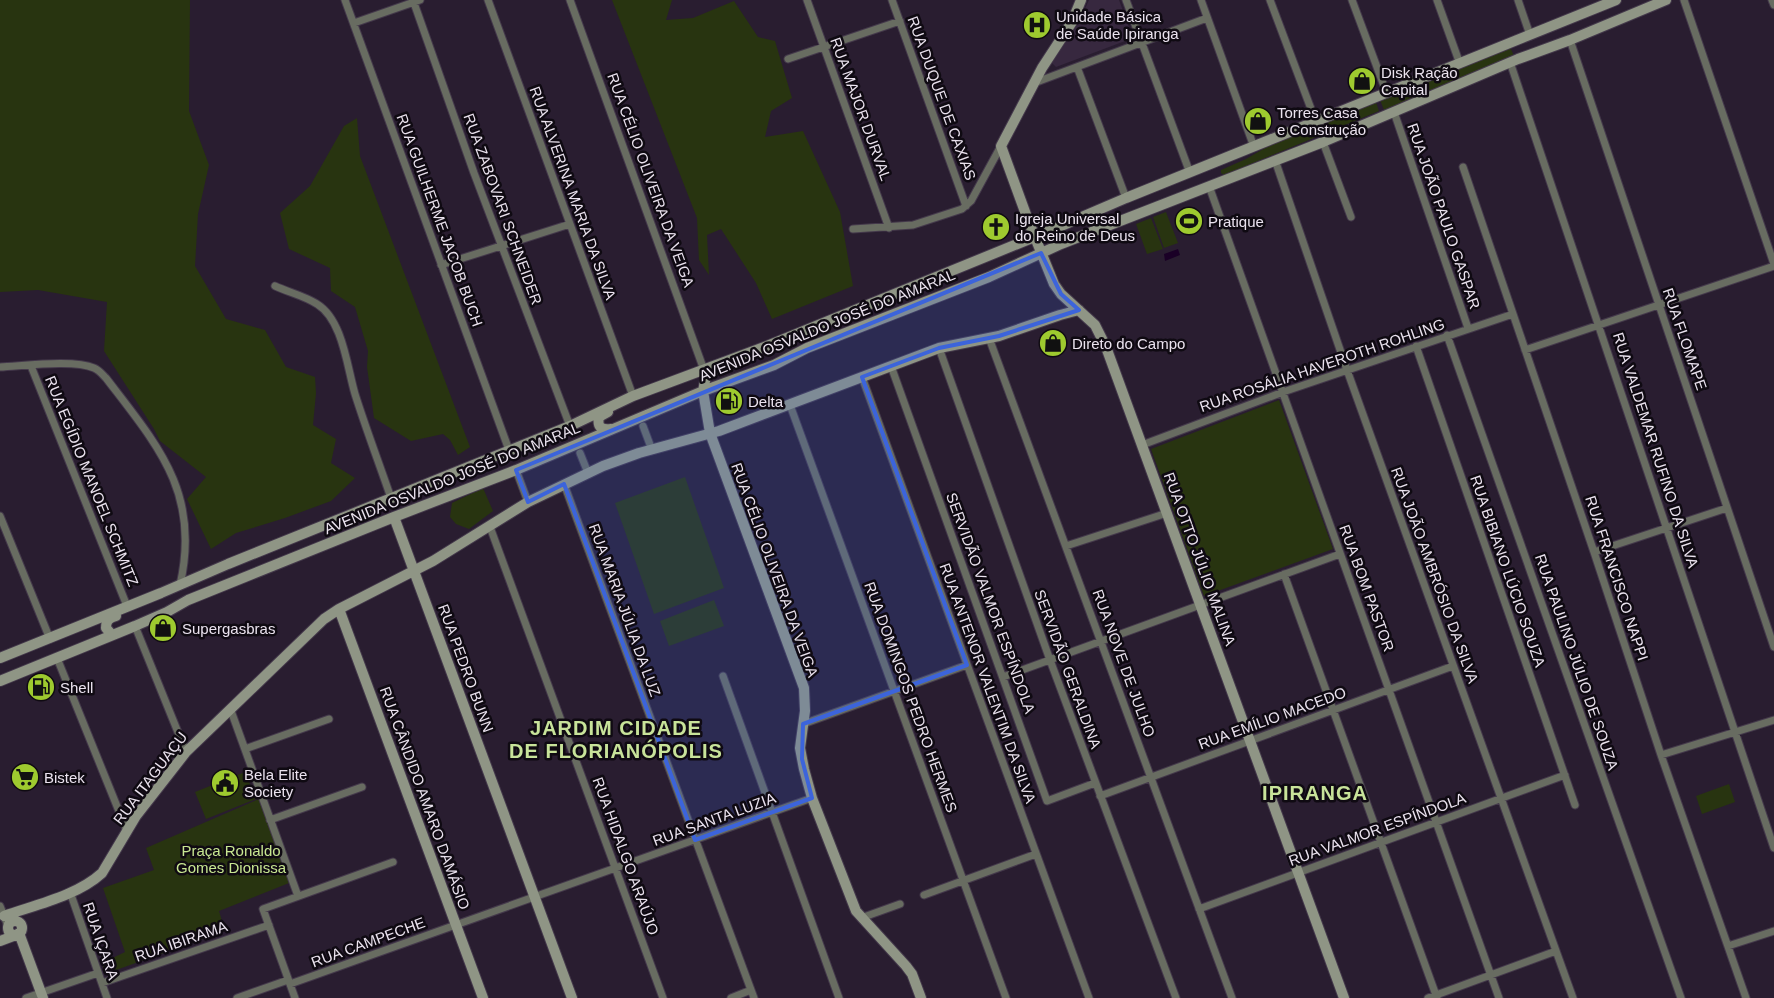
<svg xmlns="http://www.w3.org/2000/svg" width="1774" height="998" viewBox="0 0 1774 998" font-family="Helvetica,sans-serif">
<style>
.built{fill:#37283f}
.green{fill:#283410}
.water{fill:#1a0026}
.lines{fill:none;stroke-linecap:round;stroke-linejoin:round}
.street-casing{stroke:#44394b;stroke-width:9}
.secondary-casing{stroke:#44394b;stroke-width:12}
.street{stroke:#686c61;stroke-width:7}
.secondary{stroke:#8f9585;stroke-width:10}
.marked{fill:#3c64db;fill-opacity:0.2;stroke:#3c64db;stroke-width:4;stroke-linejoin:round}
.labels{text-anchor:middle;dominant-baseline:central;stroke-width:5;stroke-linejoin:round;paint-order:stroke}
.poi-label{font-size:15px;fill:#ebe3ef;stroke:#0f0a12;text-anchor:start}
.street-label{font-size:15px;fill:#ebe3ef;stroke:#0f0a12}
.park-label{font-size:15px;fill:#c8e792;stroke:#0f0a12}
.district-label{font-size:20px;font-weight:bold;letter-spacing:1px;fill:#c8e39a;stroke:#0f0a12}
</style>
<rect width="100%" height="100%" fill="#291d30"/>
<path class="built" d="M 1089,0 L 1119,0 L 1133,38 L 1056,67 L 1052,63 L 1078,24 Z"/>
<path class="green" d="M 0,0 L 190,0 L 189,111 L 209,165 L 198,214 L 195,266 L 226,319 L 265,330 L 286,367 L 315,377 L 316,393 L 313,425 L 336,439 L 331,463 L 355,478 L 331,501 L 285,518 L 236,533 L 211,549 L 187,499 L 206,477 L 160,441 L 154,429 L 104,351 L 107,302 L 38,290 L 0,292 Z
M 612,0 L 672,0 L 666,20 L 693,18 L 734,1 L 758,37 L 775,41 L 792,98 L 771,111 L 765,137 L 803,131 L 840,212 L 853,286 L 772,319 L 756,283 L 721,229 L 707,235 L 709,275 L 699,260 L 697,218 Z
M 1510,47 L 1514,56 L 1384,110 L 1380,100 Z
M 1376,102 L 1379,111 L 1224,175 L 1221,173 L 1221,170 L 1246,159 L 1272,144 Z
M 357,118 L 360,156 L 470,447 L 458,455 L 450,440 L 443,434 L 411,441 L 374,418 L 367,367 L 368,351 L 355,307 L 331,291 L 330,268 L 289,249 L 280,213 L 310,186 L 344,126 Z
M 1166,212 L 1178,243 L 1164,248 L 1153,217 Z
M 1151,218 L 1163,249 L 1147,254 L 1136,224 Z
M 1279,400 L 1333,549 L 1204,596 L 1151,449 Z
M 685,477 L 724,588 L 654,614 L 615,503 Z
M 483,488 L 493,511 L 469,529 L 456,524 L 450,517 L 452,503 Z
M 714,600 L 724,626 L 669,646 L 660,621 Z
M 245,772 L 256,799 L 206,819 L 195,792 Z
M 1729,784 L 1735,802 L 1702,814 L 1696,796 Z
M 261,798 L 289,883 L 219,911 L 225,931 L 105,974 L 102,963 L 125,952 L 103,888 L 154,870 L 146,848 Z"/>
<path class="water" d="M 1178,249 L 1180,255 L 1165,261 L 1164,254 Z"/>
<g class="lines">
<defs>
<path id="street" d="M 345,0 L 509,450
M 413,0 L 474,173 L 570,426
M 488,0 L 633,396
M 570,0 L 704,370
M 807,0 L 889,228
M 892,0 L 966,206
M 1126,0 L 1190,173
M 1201,0 L 1254,147
M 1270,0 L 1316,122
M 1352,0 L 1387,94
M 1437,0 L 1460,64
M 1518,0 L 1530,35
M 1684,0 L 1774,264
M 1772,0 L 1774,5
M 354,23 L 420,0
M 1570,40 L 1774,647
M 788,59 L 900,21
M 1510,62 L 1774,848
M 1077,67 L 1126,198
M 1034,83 L 1207,18
M 1394,112 L 1468,328
M 1323,142 L 1351,217
M 1275,160 L 1347,370 L 1573,998
M 1463,167 L 1594,552 L 1661,755 L 1746,998
M 1209,186 L 1499,998
M 853,229 L 913,225 L 962,209 L 971,201 L 1001,146
M 441,265 L 570,224
M 275,286 C 288,292 305,296 317,304 C 343,320 347,367 355,394 C 366,429 379,463 391,498
M 1447,335 L 1681,998
M 989,338 L 1232,998
M 1416,346 L 1575,805
M 939,348 L 1050,660 L 1176,998
M 1525,350 L 1774,266
M 31,366 L 127,606
M 891,366 L 1047,801 L 1095,783
M 0,367 C 23,366 74,359 94,368 C 99,370 102,374 106,378 C 158,446 201,493 180,585
M 862,377 L 1089,998
M 790,405 L 1006,998
M 643,426 L 652,450
M 1142,445 L 1283,392 L 1513,314
M 580,453 L 588,473
M 516,470 L 528,502
M 564,484 L 754,998
M 0,516 L 50,639
M 490,527 L 663,998
M 1066,546 L 1167,513
M 1594,552 L 1727,508
M 1284,574 L 1437,998
M 135,626 L 186,752
M 57,658 L 127,831
M 723,676 L 839,998
M 1003,677 L 1340,554
M 230,708 L 298,896
M 803,724 L 967,665
M 245,749 L 329,719
M 1661,755 L 1774,720
M 1100,796 L 1453,666
M 270,820 L 362,787
M 70,892 L 107,998
M 924,895 L 1036,854
M 0,906 L 8,926
M 1199,909 L 1565,775
M 861,918 L 900,904
M 1728,946 L 1774,931
M 102,983 L 269,925
M 290,984 L 812,798
M 26,998 L 98,973
M 237,998 L 288,980
M 295,998 L 263,909 L 393,862
M 731,998 L 751,990
M 1428,998 L 1556,951"/>
<path id="secondary" d="M 1081,0 L 1072,22 L 1042,68 L 1001,146 L 1028,220 L 1054,284 L 1061,294 L 1095,325 L 1106,347 L 1344,998
M 715,370 L 706,376 L 703,391 L 710,433 L 804,688 L 805,711 L 800,748 L 804,769 L 812,798 L 856,911 L 906,966 L 912,974 L 921,998
M 608,412 L 599,417 C 597,427 601,430 611,429
M 394,517 L 572,998
M 339,609 L 483,998
M 112,635 L 106,628 C 106,620 109,618 116,616
M 0,658 L 161,593 L 228,564 L 570,426 L 633,396 L 767,346 L 1054,229 L 1126,198 L 1616,0
M 0,681 L 135,626 L 167,612 L 188,600 L 394,517 L 516,470 L 703,391 L 774,365 L 807,348 L 989,277 L 1061,244 L 1323,142 L 1518,59 L 1570,40 L 1666,0
M 4,916 C 35,905 77,896 102,873 L 136,816 L 186,752 L 324,619 L 339,609 L 433,561 L 528,502 L 603,466 L 639,453 L 719,431 L 939,348 L 999,336 L 1060,315 L 1079,310
M8 928a7 7 0 1 1 14 0a7 7 0 1 1-14 0Z
M 19,933 L 43,998
M 0,941 L 16,935"/>
</defs>
<use href="#street" class="street-casing"/>
<use href="#secondary" class="secondary-casing"/>
<use href="#street" class="street"/>
<use href="#secondary" class="secondary"/>
</g>
<path class="marked" d="M 1041,253 L 1061,294 L 1079,310 L 999,336 L 939,348 L 862,377 L 967,665 L 803,724 L 802,759 L 812,798 L 695,840 L 564,484 L 528,502 L 516,470 Z"/>
<defs>
<symbol id="hospital-disc" viewBox="-11 -11 22 22"><circle r="9.5" fill="#9eca2f" stroke="#0f0a12"/><path d="M-5-5h3v3.5h4V-5h3V5h-3V1.5h-4V5h-3Z" fill="#111"/></symbol>
<symbol id="shop-disc" viewBox="-11 -11 22 22"><circle r="9.5" fill="#9eca2f" stroke="#0f0a12"/><path d="M-5-2.5h2.3a2.7 3.5 0 0 1 5.4 0H5L5.5 6h-11ZM-1.5-2.5h3a1.5 2.3 0 0 0-3 0Z" fill="#111"/></symbol>
<symbol id="stadium-disc" viewBox="-11 -11 22 22"><circle r="9.5" fill="#9eca2f" stroke="#0f0a12"/><path d="M0-5a6.5 5 0 1 0 0 10a6.5 5 0 1 0 0-10ZM-3.5-1.8h7v3.6h-7Z" fill="#111"/></symbol>
<symbol id="church-disc" viewBox="-11 -11 22 22"><circle r="9.5" fill="#9eca2f" stroke="#0f0a12"/><path d="M-1.2-6h2.4v3.5h3.3v2.4h-3.3V6h-2.4V-.1h-3.3v-2.4h3.3Z" fill="#111"/></symbol>
<symbol id="fuel-disc" viewBox="-11 -11 22 22"><circle r="9.5" fill="#9eca2f" stroke="#0f0a12"/><path d="M-5.5-6h7V0h2V4h1.3V-2.5L3-4.5l.8-.8L6-3V5H2.5V1h-1V6h-7ZM-4.2-4.7v3.2H.2V-4.7Z" fill="#111"/></symbol>
<symbol id="supermarket-disc" viewBox="-11 -11 22 22"><circle r="9.5" fill="#9eca2f" stroke="#0f0a12"/><path d="M-6-5.5h2.5l.6 2H6L4.5 2H-2.5L-4.4-4H-6ZM-1.5 3.2a1.3 1.3 0 1 0 .1 0ZM3 3.2a1.3 1.3 0 1 0 .1 0Z" fill="#111"/></symbol>
<symbol id="civic-disc" viewBox="-11 -11 22 22"><circle r="9.5" fill="#9eca2f" stroke="#0f0a12"/><path d="M-.6-6.5H3V-4.5H.6V-3L4-1V1h2V6H-6V1h2V-1L-.6-3ZM-1.2 2.5V6h2.4V2.5Z" fill="#111"/></symbol>
</defs>
<g fill-rule="evenodd">
<use href="#hospital-disc" x="1021" y="9" width="32" height="32"/>
<use href="#shop-disc" x="1346" y="65" width="32" height="32"/>
<use href="#shop-disc" x="1242" y="105" width="32" height="32"/>
<use href="#stadium-disc" x="1173" y="205" width="32" height="32"/>
<use href="#church-disc" x="980" y="211" width="32" height="32"/>
<use href="#shop-disc" x="1037" y="327" width="32" height="32"/>
<use href="#fuel-disc" x="713" y="385" width="32" height="32"/>
<use href="#shop-disc" x="147" y="612" width="32" height="32"/>
<use href="#fuel-disc" x="25" y="671" width="32" height="32"/>
<use href="#supermarket-disc" x="9" y="761" width="32" height="32"/>
<use href="#civic-disc" x="209" y="767" width="32" height="32"/>
</g>
<g class="labels">
<g class="poi-label">
<text x="1056" y="16">Unidade Básica<tspan x="1056" dy="17">de Saúde Ipiranga</tspan></text>
<text x="1381" y="72">Disk Ração<tspan x="1381" dy="17">Capital</tspan></text>
<text x="1277" y="112">Torres Casa<tspan x="1277" dy="17">e Construção</tspan></text>
<text x="1015" y="218">Igreja Universal<tspan x="1015" dy="17">do Reino de Deus</tspan></text>
<text x="1208" y="221">Pratique</text>
<text x="1072" y="343">Direto do Campo</text>
<text x="748" y="401">Delta</text>
<text x="182" y="628">Supergasbras</text>
<text x="60" y="687">Shell</text>
<text x="244" y="774">Bela Elite<tspan x="244" dy="17">Society</tspan></text>
<text x="44" y="777">Bistek</text>
</g>
<g class="street-label">
<text transform="translate(942 98) rotate(70)">RUA DUQUE DE CAXIAS</text>
<text transform="translate(861 109) rotate(70)">RUA MAJOR DURVAL</text>
<text transform="translate(651 180) rotate(70)">RUA CÉLIO OLIVEIRA DA VEIGA</text>
<text transform="translate(573 193) rotate(70)">RUA ALVERINA MARIA DA SILVA</text>
<text transform="translate(503 209) rotate(70)">RUA ZABOVARI SCHNEIDER</text>
<text transform="translate(1444 216) rotate(71)">RUA JOÃO PAULO GASPAR</text>
<text transform="translate(440 220) rotate(70)">RUA GUILHERME JACOB BUCH</text>
<text transform="translate(827 325) rotate(-22)">AVENIDA OSVALDO JOSÉ DO AMARAL</text>
<text transform="translate(1685 339) rotate(71)">RUA FLOMAPE</text>
<text transform="translate(1322 365) rotate(-19)">RUA ROSÁLIA HAVEROTH ROHLING</text>
<text transform="translate(1656 450) rotate(72)">RUA VALDEMAR RUFINO DA SILVA</text>
<text transform="translate(452 478) rotate(-22)">AVENIDA OSVALDO JOSÉ DO AMARAL</text>
<text transform="translate(92 481) rotate(68)">RUA EGÍDIO MANOEL SCHMITZ</text>
<text transform="translate(1200 559) rotate(70)">RUA OTTO JÚLIO MALINA</text>
<text transform="translate(775 570) rotate(70)">RUA CÉLIO OLIVEIRA DA VEIGA</text>
<text transform="translate(1508 571) rotate(71)">RUA BIBIANO LÚCIO SOUZA</text>
<text transform="translate(1435 575) rotate(70)">RUA JOÃO AMBRÓSIO DA SILVA</text>
<text transform="translate(1617 578) rotate(72)">RUA FRANCISCO NAPPI</text>
<text transform="translate(1367 588) rotate(70)">RUA BOM PASTOR</text>
<text transform="translate(991 603) rotate(70)">SERVIDÃO VALMOR ESPÍNDOLA</text>
<text transform="translate(625 610) rotate(70)">RUA MARIA JÚLIA DA LUZ</text>
<text transform="translate(1577 662) rotate(71)">RUA PAULINO JÚLIO DE SOUZA</text>
<text transform="translate(1124 663) rotate(70)">RUA NOVE DE JULHO</text>
<text transform="translate(466 668) rotate(70)">RUA PEDRO BUNN</text>
<text transform="translate(1068 669) rotate(70)">SERVIDÃO GERALDINA</text>
<text transform="translate(988 683) rotate(70)">RUA ANTENOR VALENTIM DA SILVA</text>
<text transform="translate(911 697) rotate(70)">RUA DOMINGOS PEDRO HERMES</text>
<text transform="translate(1272 718) rotate(-20)">RUA EMÍLIO MACEDO</text>
<text transform="translate(150 778) rotate(-53)">RUA ITAGUAÇU</text>
<text transform="translate(425 798) rotate(70)">RUA CÂNDIDO AMARO DAMÁSIO</text>
<text transform="translate(714 819) rotate(-20)">RUA SANTA LUZIA</text>
<text transform="translate(1377 829) rotate(-20)">RUA VALMOR ESPÍNDOLA</text>
<text transform="translate(626 856) rotate(70)">RUA HIDALGO ARAÚJO</text>
<text transform="translate(101 941) rotate(71)">RUA IÇARA</text>
<text transform="translate(181 941) rotate(-19)">RUA IBIRAMA</text>
<text transform="translate(368 942) rotate(-20)">RUA CAMPECHE</text>
</g>
<g class="park-label">
<text x="231" y="850">Praça Ronaldo<tspan x="231" dy="17">Gomes Dionissa</tspan></text>
</g>
<g class="district-label">
<text x="616" y="728">JARDIM CIDADE<tspan x="616" dy="23">DE FLORIANÓPOLIS</tspan></text>
<text x="1315" y="793">IPIRANGA</text>
</g>
</g>
</svg>
